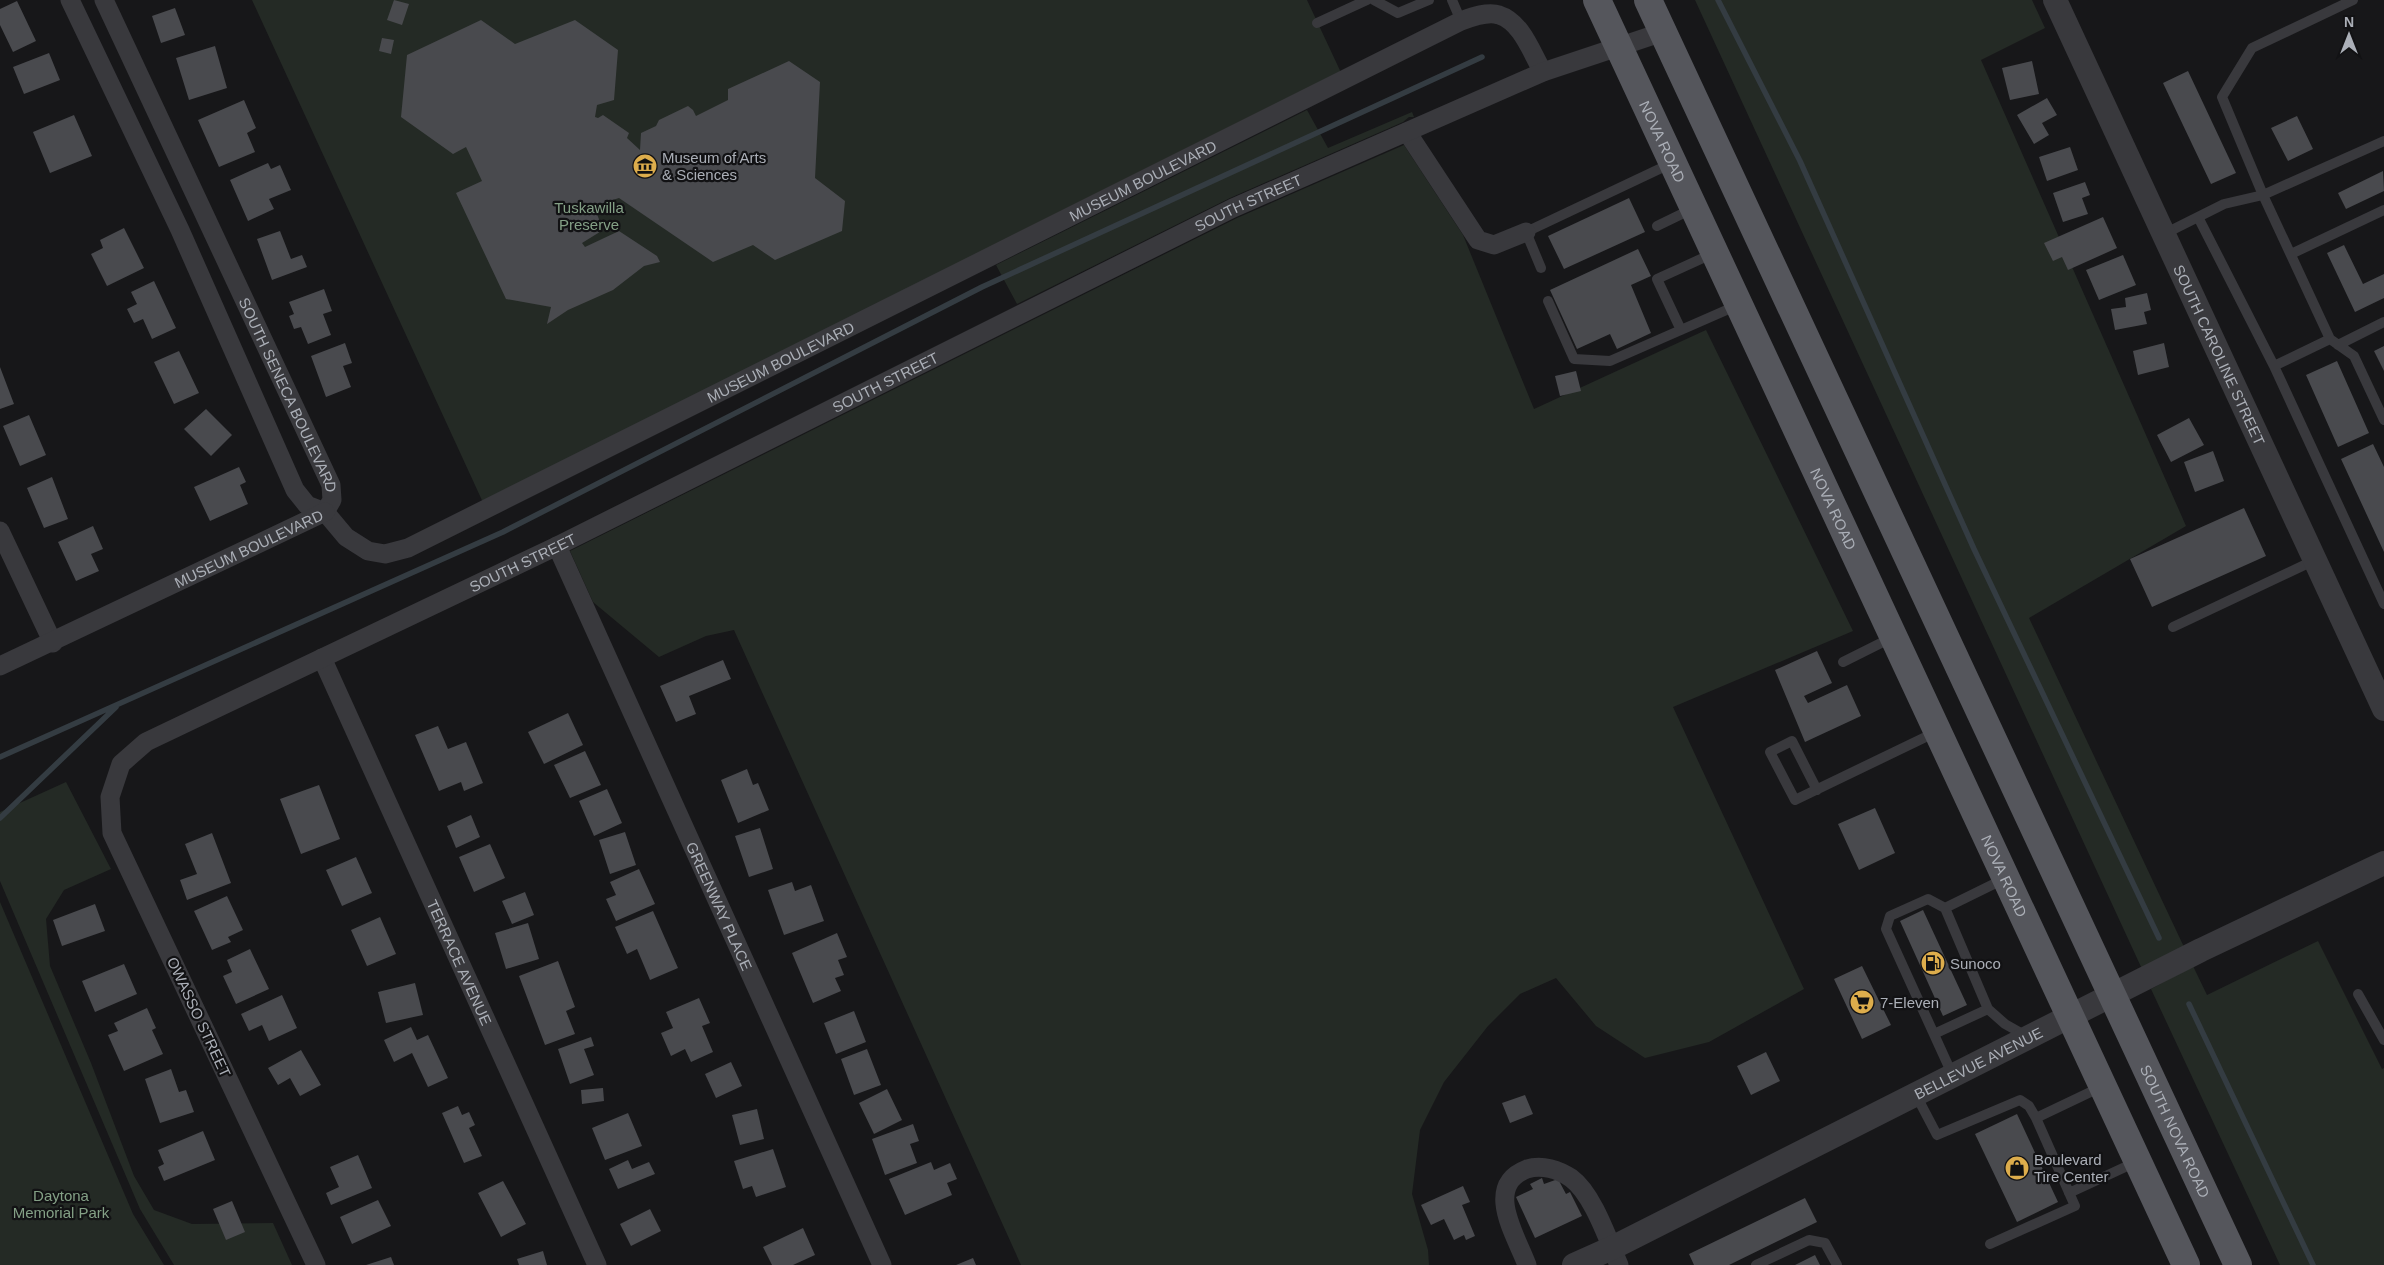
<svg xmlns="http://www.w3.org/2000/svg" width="2384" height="1265" viewBox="0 0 2384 1265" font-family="Arial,sans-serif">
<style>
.green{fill:#242a25}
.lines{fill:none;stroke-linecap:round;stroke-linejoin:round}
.stream{stroke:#343c42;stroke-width:5.5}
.building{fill:#494a4e}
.service{stroke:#39393d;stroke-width:10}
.minor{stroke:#39393d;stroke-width:19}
.tertiary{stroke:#39393d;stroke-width:24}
.primary{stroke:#55565c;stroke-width:28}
.labels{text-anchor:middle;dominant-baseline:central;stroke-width:4.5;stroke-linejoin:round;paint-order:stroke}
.street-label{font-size:15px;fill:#abafb7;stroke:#121214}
.poi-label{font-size:15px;fill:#abafb7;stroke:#121214;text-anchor:start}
.park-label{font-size:15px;fill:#84a086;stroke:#121214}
</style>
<rect width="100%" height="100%" fill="#171719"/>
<path class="green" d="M 252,0 L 1307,0 L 1344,79 L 486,509 Z
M 1695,0 L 2032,0 L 2045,28 L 1981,60 L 2186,526 L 2029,618 L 2184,947 L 2142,969 Z
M 1307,110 L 1328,148 L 1412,112 L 1414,117 L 1409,117 L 1403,122 L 1230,198 L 1017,304 L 996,265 Z
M 1404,145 L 1463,235 L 1534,409 L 1706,330 L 1853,631 L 1673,707 L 1804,989 L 1709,1042 L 1645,1058 L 1596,1026 L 1556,978 L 1520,994 L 1488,1026 L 1444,1082 L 1420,1130 L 1412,1194 L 1428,1250 L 1429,1265 L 1021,1265 L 734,630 L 706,636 L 659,657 L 593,602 L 570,551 L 1237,218 Z
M 66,782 L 111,869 L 64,890 L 46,919 L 50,966 L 91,1063 L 134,1176 L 154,1210 L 192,1224 L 273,1223 L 292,1265 L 174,1265 L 140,1209 L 0,881 L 0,812 Z
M 0,902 L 133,1214 L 164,1265 L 0,1265 Z
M 2318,941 L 2382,1069 L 2384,1068 L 2384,1265 L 2280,1265 L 2151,989 L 2193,966 L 2207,995 Z"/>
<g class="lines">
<path class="stream" d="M 1718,0 L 1800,161 L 1974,549 L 2159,938
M 0,757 L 503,532 L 982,287 L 1482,57
M 0,818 L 116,707
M 2189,1004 L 2313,1265"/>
</g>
<path class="building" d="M 394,0 L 409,4 L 402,25 L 387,20 Z
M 17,1 L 36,41 L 13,52 L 0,25 L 0,9 Z
M 175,8 L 185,35 L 161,43 L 152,16 Z
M 481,20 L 515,44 L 575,20 L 618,50 L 614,100 L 597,105 L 595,117 L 598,118 L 603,115 L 629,133 L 627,138 L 640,150 L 641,133 L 656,126 L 659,120 L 688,106 L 693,110 L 696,116 L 728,100 L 728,89 L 789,61 L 820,82 L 815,178 L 845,201 L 842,231 L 775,260 L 753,245 L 713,262 L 619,198 L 594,206 L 603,230 L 582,243 L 585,247 L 619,231 L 657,256 L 660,262 L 644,266 L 613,290 L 568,310 L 547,324 L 551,307 L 506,299 L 456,193 L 482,181 L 466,147 L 453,154 L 401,117 L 407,55 Z
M 382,38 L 394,40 L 391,54 L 379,51 Z
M 215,46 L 227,88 L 189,100 L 176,58 Z
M 49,53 L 60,80 L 24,94 L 13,67 Z
M 2032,61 L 2039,94 L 2010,100 L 2002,68 Z
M 2188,71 L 2236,173 L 2211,184 L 2163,83 Z
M 2047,98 L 2057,115 L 2042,123 L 2049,135 L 2034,144 L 2017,115 Z
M 244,100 L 256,128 L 247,133 L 255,152 L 219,167 L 198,120 Z
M 74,115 L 92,156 L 50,173 L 33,132 Z
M 2297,116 L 2313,149 L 2288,161 L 2271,128 Z
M 2070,147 L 2078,170 L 2047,181 L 2039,157 Z
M 268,163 L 271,169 L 280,165 L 291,190 L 269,199 L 274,209 L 248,221 L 230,180 Z
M 2383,171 L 2384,191 L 2346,209 L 2338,193 Z
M 2085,182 L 2090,195 L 2082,198 L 2088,214 L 2063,222 L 2053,193 Z
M 1629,198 L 1645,232 L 1564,269 L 1548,236 Z
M 2103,217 L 2117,248 L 2068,270 L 2062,257 L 2053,261 L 2044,243 Z
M 124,228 L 144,268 L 107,286 L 91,254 L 103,248 L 100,240 Z
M 280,231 L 291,259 L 302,255 L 307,267 L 272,280 L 257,239 Z
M 2344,245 L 2363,284 L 2384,274 L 2384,298 L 2355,312 L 2327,253 Z
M 1638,249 L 1651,276 L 1631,285 L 1651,333 L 1617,349 L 1610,334 L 1577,349 L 1550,290 Z
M 2123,255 L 2136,285 L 2099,300 L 2086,270 Z
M 154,281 L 176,328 L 152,339 L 143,319 L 134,323 L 127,309 L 137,304 L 131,292 Z
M 324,289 L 332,311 L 323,314 L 331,335 L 308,344 L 301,327 L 294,329 L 289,316 L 294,314 L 289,302 Z
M 2147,293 L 2151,310 L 2144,312 L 2147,324 L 2115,330 L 2111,309 L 2126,307 L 2125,298 Z
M 345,343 L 352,363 L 343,366 L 351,387 L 326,397 L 311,356 Z
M 2164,343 L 2169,367 L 2138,375 L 2133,351 Z
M 2384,346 L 2384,371 L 2374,351 Z
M 179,351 L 199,393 L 174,404 L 154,362 Z
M 2337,361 L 2369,433 L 2338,447 L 2306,375 Z
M 0,367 L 14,404 L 0,409 Z
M 1576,371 L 1581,391 L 1560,396 L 1555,376 Z
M 206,409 L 232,435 L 211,456 L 184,429 Z
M 29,415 L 46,455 L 20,466 L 3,426 Z
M 2189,418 L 2204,445 L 2171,462 L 2157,435 Z
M 2373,444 L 2384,467 L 2384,552 L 2341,459 Z
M 2213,451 L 2224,481 L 2195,492 L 2184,462 Z
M 239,467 L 246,482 L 240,485 L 248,504 L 210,521 L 194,487 Z
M 52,477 L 68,519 L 44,528 L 27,488 Z
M 2244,508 L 2266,556 L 2152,607 L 2130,559 Z
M 93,526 L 103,549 L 91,554 L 99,571 L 76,581 L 58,542 Z
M 1817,651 L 1832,683 L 1804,696 L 1808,703 L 1847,685 L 1861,716 L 1805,742 L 1775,670 Z
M 723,660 L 731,679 L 689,696 L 696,714 L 676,722 L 660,686 Z
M 568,713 L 583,745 L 544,764 L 528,732 Z
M 438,726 L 448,749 L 466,742 L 483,783 L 464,791 L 461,782 L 439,791 L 415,735 Z
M 585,751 L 601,785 L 570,798 L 554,765 Z
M 747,769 L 753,785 L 758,783 L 769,810 L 738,823 L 721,780 Z
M 319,785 L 340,839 L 301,854 L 280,799 Z
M 607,789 L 622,823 L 594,836 L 579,801 Z
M 1875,808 L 1895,853 L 1859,870 L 1838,824 Z
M 471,815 L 480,837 L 456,848 L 447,826 Z
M 760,828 L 773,869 L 749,877 L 735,836 Z
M 625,832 L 636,865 L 610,874 L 599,840 Z
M 212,833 L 231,883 L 187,900 L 180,880 L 197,874 L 185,844 Z
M 490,844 L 505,878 L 474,892 L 459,857 Z
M 356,857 L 372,893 L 342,906 L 326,870 Z
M 639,869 L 655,904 L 616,921 L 606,899 L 616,895 L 610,882 Z
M 792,882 L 795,891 L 811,885 L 824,921 L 784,935 L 768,890 Z
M 525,892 L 534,915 L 512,924 L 502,901 Z
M 227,896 L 243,930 L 228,937 L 231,942 L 212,950 L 194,911 Z
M 95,904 L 105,931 L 62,946 L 53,920 Z
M 1923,910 L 1967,1005 L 1943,1016 L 1900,921 Z
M 653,911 L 678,968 L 650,980 L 637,949 L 627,954 L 615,927 Z
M 380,917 L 396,954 L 367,966 L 351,930 Z
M 528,923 L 539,959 L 506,969 L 495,933 Z
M 837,933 L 847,957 L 838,960 L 844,975 L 835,978 L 841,991 L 813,1003 L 792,953 Z
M 250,949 L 269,989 L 236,1004 L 223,976 L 232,972 L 227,960 Z
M 558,961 L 575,1007 L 566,1011 L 575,1034 L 545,1045 L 519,976 Z
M 124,964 L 137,994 L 95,1012 L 82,981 Z
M 1862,966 L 1891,1025 L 1862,1039 L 1834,979 Z
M 415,983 L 423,1015 L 386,1023 L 378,992 Z
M 282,995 L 297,1028 L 269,1041 L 262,1025 L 249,1031 L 241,1014 Z
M 699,998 L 710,1023 L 702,1026 L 713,1052 L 691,1062 L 685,1049 L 671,1056 L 661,1033 L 673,1028 L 666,1012 Z
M 147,1008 L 156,1028 L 152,1030 L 163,1054 L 124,1071 L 108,1035 L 118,1031 L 114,1023 Z
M 854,1011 L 866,1042 L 836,1054 L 824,1023 Z
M 411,1027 L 417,1040 L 428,1035 L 448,1078 L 428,1087 L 412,1053 L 394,1062 L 384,1040 Z
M 591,1037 L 594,1046 L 584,1049 L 594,1075 L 570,1084 L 558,1049 Z
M 867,1049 L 881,1085 L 854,1095 L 841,1059 Z
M 301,1050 L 321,1085 L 300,1096 L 290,1078 L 278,1085 L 268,1068 Z
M 1766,1052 L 1780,1081 L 1751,1095 L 1737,1066 Z
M 731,1062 L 742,1086 L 716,1098 L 705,1074 Z
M 171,1069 L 179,1092 L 186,1090 L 194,1112 L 160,1123 L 145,1079 Z
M 603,1088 L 604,1101 L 582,1104 L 581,1090 Z
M 887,1089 L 902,1120 L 874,1134 L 859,1103 Z
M 1525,1095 L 1533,1114 L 1510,1123 L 1502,1103 Z
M 458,1106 L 462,1115 L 469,1112 L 475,1125 L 469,1128 L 482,1156 L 464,1163 L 442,1113 Z
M 757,1109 L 764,1139 L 740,1145 L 732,1115 Z
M 628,1113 L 642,1146 L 605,1160 L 592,1128 Z
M 2017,1114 L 2058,1202 L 2017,1222 L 1975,1134 Z
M 913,1124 L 919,1141 L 910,1144 L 917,1163 L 885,1175 L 872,1139 Z
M 203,1131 L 215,1160 L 164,1181 L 158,1167 L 164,1164 L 158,1150 Z
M 773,1149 L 786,1187 L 756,1197 L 752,1186 L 743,1189 L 734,1161 Z
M 358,1155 L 372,1188 L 331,1205 L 326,1193 L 339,1187 L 330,1167 Z
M 628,1160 L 632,1169 L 649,1162 L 655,1174 L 618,1189 L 609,1169 Z
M 931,1162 L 934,1170 L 950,1163 L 957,1179 L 947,1183 L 952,1195 L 905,1215 L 889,1179 Z
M 1542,1178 L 1544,1184 L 1558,1179 L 1566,1194 L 1570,1192 L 1582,1216 L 1535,1238 L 1516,1197 L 1533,1189 L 1530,1184 Z
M 503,1181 L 526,1224 L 501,1237 L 478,1193 Z
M 1463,1186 L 1470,1202 L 1462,1205 L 1475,1236 L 1466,1240 L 1464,1235 L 1454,1240 L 1444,1219 L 1431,1225 L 1421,1205 Z
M 1805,1198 L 1817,1222 L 1729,1265 L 1694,1265 L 1689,1254 Z
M 378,1200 L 391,1226 L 352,1244 L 340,1217 Z
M 232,1201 L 245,1232 L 226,1240 L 213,1209 Z
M 650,1209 L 661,1231 L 631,1246 L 620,1224 Z
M 803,1228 L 815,1255 L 793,1265 L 772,1265 L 763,1247 Z
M 543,1251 L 547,1265 L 519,1265 L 517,1259 Z
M 1815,1255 L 1820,1265 L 1795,1265 Z
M 391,1257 L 394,1265 L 366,1265 Z
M 973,1258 L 976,1265 L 956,1265 Z"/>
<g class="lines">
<path class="service" d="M 1374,0 L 1398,13 L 1429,0
M 1452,0 L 1461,21
M 1317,23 L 1367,0
M 2384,141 L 2263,195 L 2330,339 L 2354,356 L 2384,420
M 2198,217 L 2274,366 L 2384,604
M 1657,226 L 1692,209
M 2164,234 L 2224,204 L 2263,195 L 2222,97 L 2252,48 L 2353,0
M 2291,254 L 2384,210
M 1541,268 L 1526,232 L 1672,163
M 1548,301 L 1574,359 L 1610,361 L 1738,305
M 1681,330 L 1657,279 L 1714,253
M 2338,345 L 2384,322
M 2274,366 L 2330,339
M 2173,627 L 2315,560
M 1843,662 L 1893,637
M 1817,790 L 1792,741 L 1770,752 L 1795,800 L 1936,732
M 2358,994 L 2384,1040
M 1988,1009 L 2005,1024 L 2028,1037
M 1934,1034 L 1988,1009 L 1945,908
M 1953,1076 L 1886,929 L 1890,916 L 1928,899 L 1945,908 L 2004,879
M 1916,1095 L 1937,1135 L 2020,1100 L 2029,1106 L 2036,1118 L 2075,1206 L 1990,1244
M 2036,1118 L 2101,1087
M 2069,1193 L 2136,1162
M 1756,1265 L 1809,1240 L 1825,1243 L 1837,1265"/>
<g class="minor">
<path id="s1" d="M 70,0 L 180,230 L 295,490 L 307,505 L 325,512 L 346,537 L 368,551 L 385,554 L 408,548 L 1461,21 C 1472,17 1488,11 1499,15 C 1522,22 1532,54 1543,72"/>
<path id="s2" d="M 104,0 L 331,485 L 332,500 L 325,512"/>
<path d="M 1407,132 L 1478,240 L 1494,245 L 1526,232"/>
<path d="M 0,531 L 53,643"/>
<path id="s3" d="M 557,546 L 882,1265"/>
<path id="s4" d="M 322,658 L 597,1265"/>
<path id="s5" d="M 0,666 L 325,512"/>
<path id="s6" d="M 316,1265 L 112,833 L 110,797 L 121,764 L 146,742 L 557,546 L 1233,208 L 1543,72 L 1663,32"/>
<path d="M 1527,1265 C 1516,1235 1483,1186 1527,1169 C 1542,1164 1559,1170 1571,1178 C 1593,1194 1608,1240 1619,1265"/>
</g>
<g class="tertiary">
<path id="s7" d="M 2055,0 L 2384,709"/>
<path id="s8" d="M 1574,1265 L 1612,1248 L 2201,950 L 2384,863"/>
</g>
<g class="primary">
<path id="s9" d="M 1597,0 L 2186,1265"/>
<path id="s10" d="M 1648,0 L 2238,1265"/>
</g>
</g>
<defs>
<symbol id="museum-disc" viewBox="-11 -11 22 22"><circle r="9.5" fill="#ddad4c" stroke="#121214"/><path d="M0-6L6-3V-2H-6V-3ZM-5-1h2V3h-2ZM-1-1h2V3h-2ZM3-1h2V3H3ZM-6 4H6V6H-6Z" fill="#111"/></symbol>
<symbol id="fuel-disc" viewBox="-11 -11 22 22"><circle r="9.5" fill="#ddad4c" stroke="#121214"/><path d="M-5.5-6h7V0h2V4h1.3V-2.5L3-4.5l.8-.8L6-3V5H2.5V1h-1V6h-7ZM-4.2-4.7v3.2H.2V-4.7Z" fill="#111"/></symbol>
<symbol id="supermarket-disc" viewBox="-11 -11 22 22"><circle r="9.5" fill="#ddad4c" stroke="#121214"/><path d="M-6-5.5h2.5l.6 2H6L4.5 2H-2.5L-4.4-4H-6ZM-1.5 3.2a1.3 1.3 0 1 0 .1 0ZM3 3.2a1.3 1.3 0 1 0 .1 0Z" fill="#111"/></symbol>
<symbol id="shop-disc" viewBox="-11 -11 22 22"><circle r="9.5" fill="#ddad4c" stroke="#121214"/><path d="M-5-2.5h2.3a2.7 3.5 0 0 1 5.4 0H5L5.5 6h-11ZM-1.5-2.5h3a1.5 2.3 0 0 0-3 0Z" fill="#111"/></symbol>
</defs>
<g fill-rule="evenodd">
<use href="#museum-disc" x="631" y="152" width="28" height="28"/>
<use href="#fuel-disc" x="1919" y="949" width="28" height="28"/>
<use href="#supermarket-disc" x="1848" y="988" width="28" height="28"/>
<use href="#shop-disc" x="2003" y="1154" width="28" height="28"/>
</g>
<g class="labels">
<g class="street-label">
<text stroke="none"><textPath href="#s9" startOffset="156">NOVA ROAD</textPath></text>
<text stroke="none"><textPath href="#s1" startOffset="1499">MUSEUM BOULEVARD</textPath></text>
<text stroke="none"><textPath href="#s6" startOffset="1809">SOUTH STREET</textPath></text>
<text stroke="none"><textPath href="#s7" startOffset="391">SOUTH CAROLINE STREET</textPath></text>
<text stroke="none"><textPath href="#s1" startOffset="1094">MUSEUM BOULEVARD</textPath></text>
<text stroke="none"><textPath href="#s6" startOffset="1404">SOUTH STREET</textPath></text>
<text stroke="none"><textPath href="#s2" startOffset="436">SOUTH SENECA BOULEVARD</textPath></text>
<text stroke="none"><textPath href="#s9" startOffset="561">NOVA ROAD</textPath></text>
<text stroke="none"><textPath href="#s5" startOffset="275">MUSEUM BOULEVARD</textPath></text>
<text stroke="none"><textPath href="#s6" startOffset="999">SOUTH STREET</textPath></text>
<text stroke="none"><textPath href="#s9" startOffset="966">NOVA ROAD</textPath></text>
<text stroke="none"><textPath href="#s3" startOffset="395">GREENWAY PLACE</textPath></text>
<text stroke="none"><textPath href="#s4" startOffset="334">TERRACE AVENUE</textPath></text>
<text transform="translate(199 1017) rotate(65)">OWASSO STREET</text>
<text stroke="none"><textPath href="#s8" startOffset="452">BELLEVUE AVENUE</textPath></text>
<text stroke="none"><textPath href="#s10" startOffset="1248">SOUTH NOVA ROAD</textPath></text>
</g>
<g class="poi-label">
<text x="662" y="157">Museum of Arts<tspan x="662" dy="17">&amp; Sciences</tspan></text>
<text x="1950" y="963">Sunoco</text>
<text x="1880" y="1002">7-Eleven</text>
<text x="2034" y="1159">Boulevard<tspan x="2034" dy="17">Tire Center</tspan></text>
</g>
<g class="park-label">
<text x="589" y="207">Tuskawilla<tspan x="589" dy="17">Preserve</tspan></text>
<text x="61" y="1195">Daytona<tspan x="61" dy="17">Memorial Park</tspan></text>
</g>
</g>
<g transform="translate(2349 35)" stroke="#121214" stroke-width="4" paint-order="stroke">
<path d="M0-4L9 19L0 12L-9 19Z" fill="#abafb7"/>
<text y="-8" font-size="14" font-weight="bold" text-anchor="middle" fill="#abafb7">N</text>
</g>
</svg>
